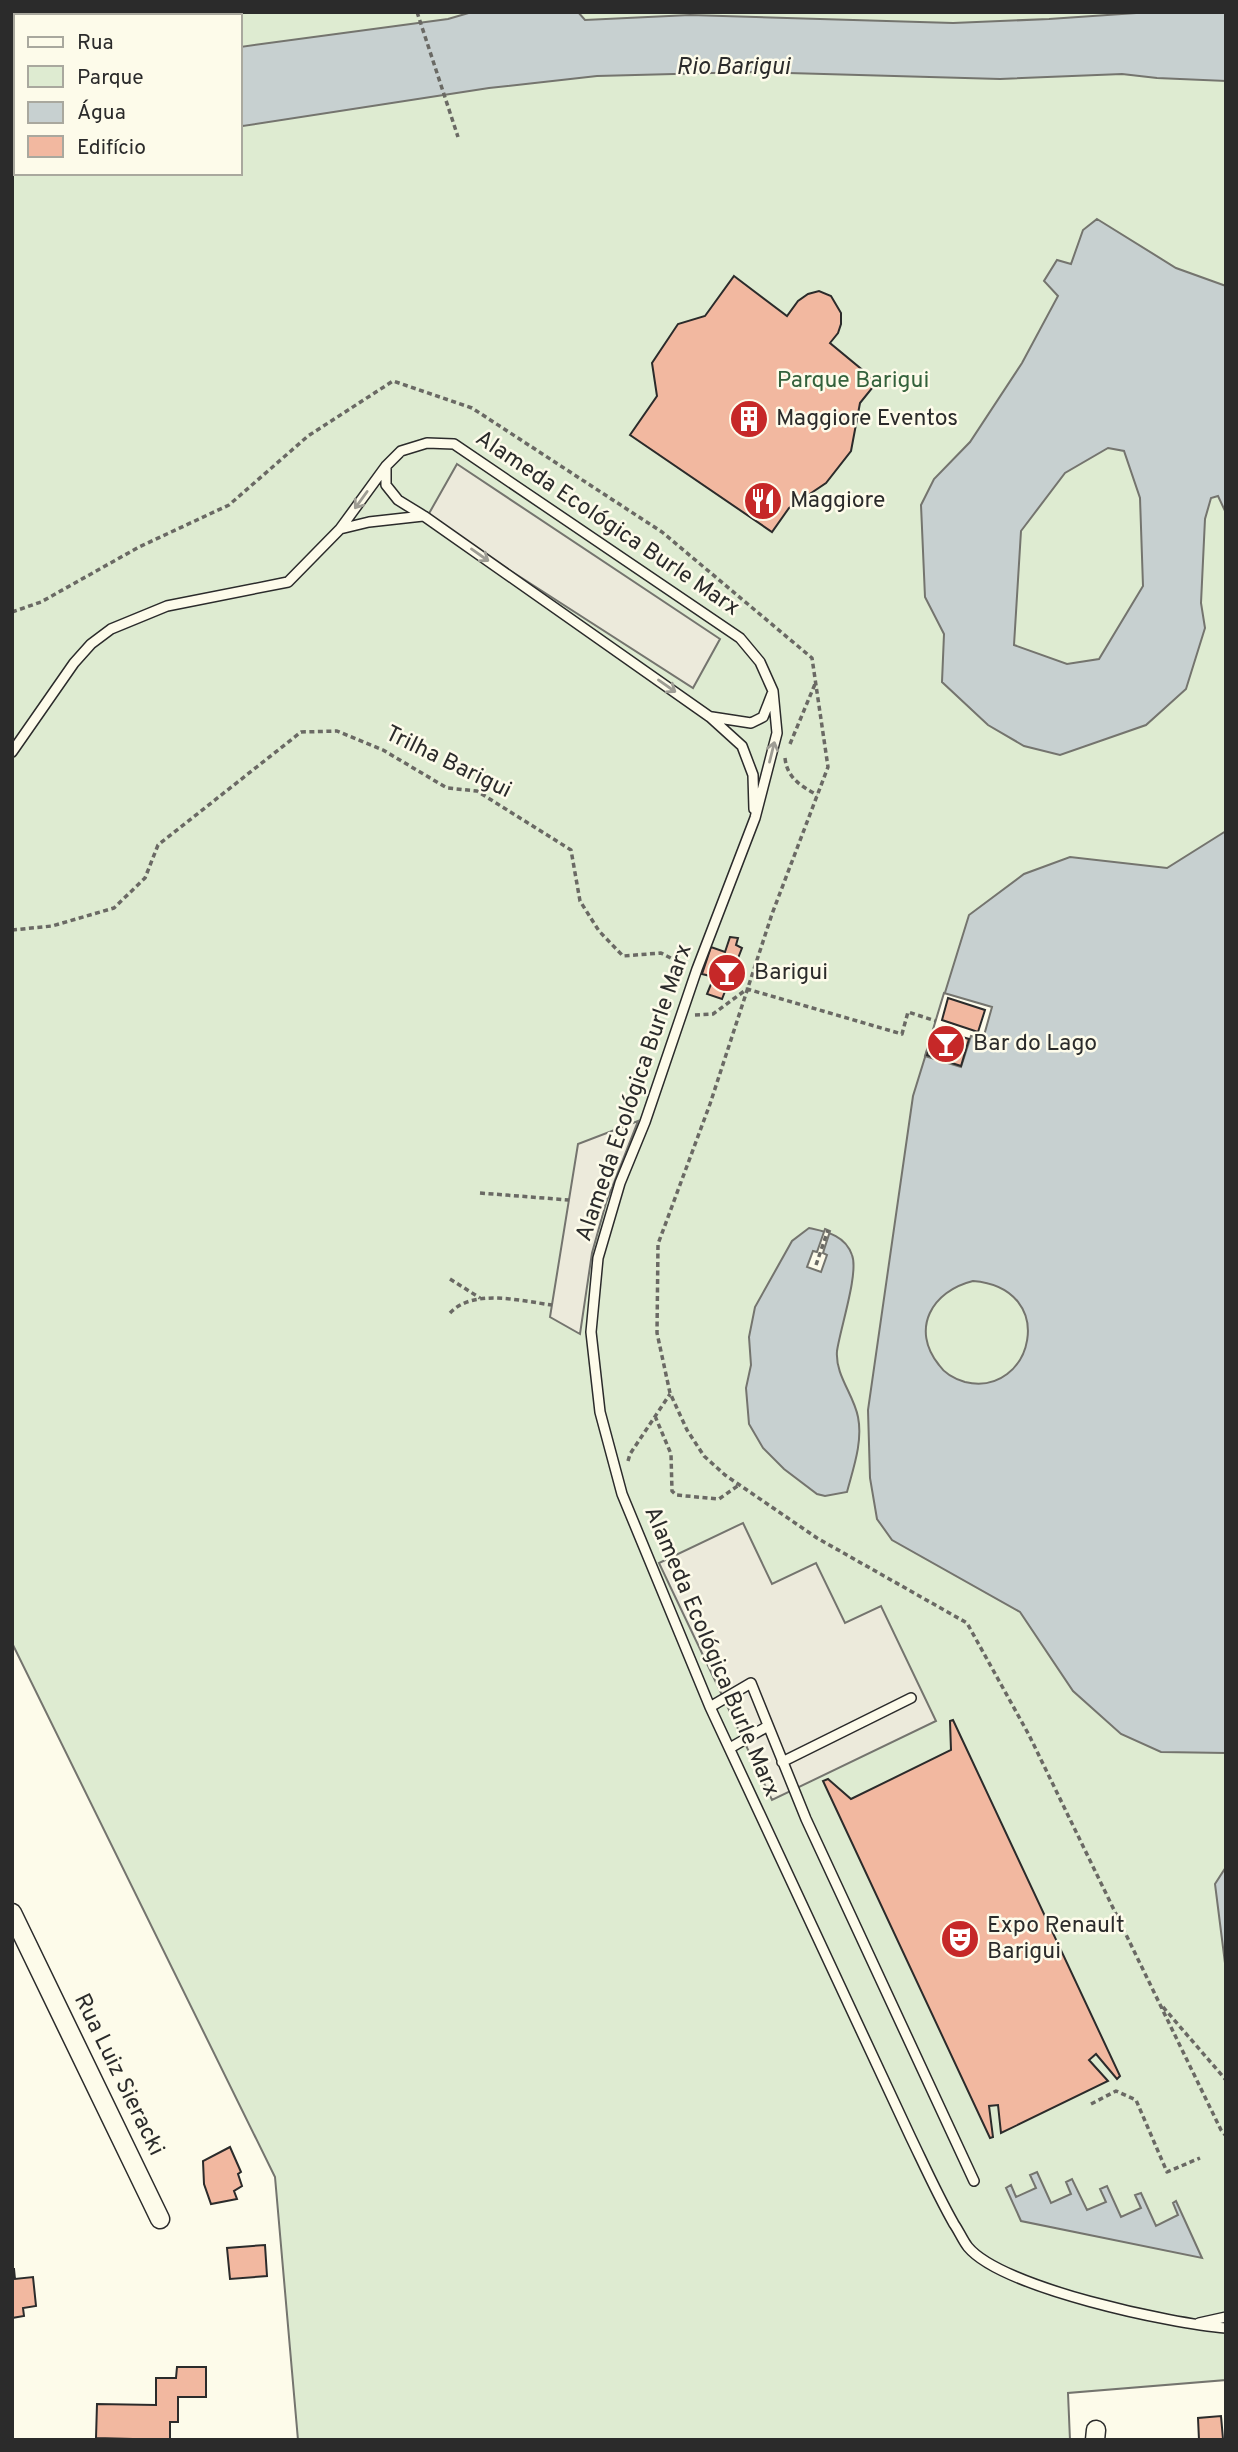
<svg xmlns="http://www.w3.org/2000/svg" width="1238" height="2452" viewBox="0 0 1238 2452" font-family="Overpass,sans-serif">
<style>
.green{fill:#deebd1;stroke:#74746e;stroke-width:2;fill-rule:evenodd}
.parking{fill:#eceadb;stroke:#74746e;stroke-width:2}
.water{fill:#c7d0d0;stroke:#74746e;stroke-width:2;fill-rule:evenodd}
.pier{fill:#fdfbea;stroke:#74746e;stroke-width:2}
.building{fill:#f2b8a0;stroke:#2b2b2b;stroke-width:2}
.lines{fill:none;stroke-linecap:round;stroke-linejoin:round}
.lane-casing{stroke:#2b2b2b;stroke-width:12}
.street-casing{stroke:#2b2b2b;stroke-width:21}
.path{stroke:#6a6964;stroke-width:3.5;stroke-dasharray:5 3.5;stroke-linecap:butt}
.lane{stroke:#fdfbea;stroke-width:9}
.street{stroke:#fdfbea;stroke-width:18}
.oneway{stroke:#9e9d94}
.labels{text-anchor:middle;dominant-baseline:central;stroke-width:5;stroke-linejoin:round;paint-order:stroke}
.park-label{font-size:23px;fill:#34623c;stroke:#fdfbea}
.poi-label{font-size:23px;fill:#2b2b2b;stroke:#fdfbea;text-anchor:start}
.street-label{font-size:23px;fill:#2b2b2b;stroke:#fdfbea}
.water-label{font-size:24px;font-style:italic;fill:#2b2b2b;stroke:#fdfbea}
</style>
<rect width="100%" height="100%" fill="#fdfbea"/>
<path class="green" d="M 12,12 L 1226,12 L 1226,2380 L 1068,2393 L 1070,2440 L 298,2440 L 275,2177 L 12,1643 ZM 16,16 L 240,16 L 240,173 L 16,173 Z"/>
<path class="parking" d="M 457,464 L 720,639 L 693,688 L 427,517 Z
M 638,1121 L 606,1203 L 592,1253 L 580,1334 L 550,1317 L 578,1144 Z
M 743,1523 L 772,1584 L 816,1563 L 845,1623 L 881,1606 L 936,1721 L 772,1800 L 659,1563 Z"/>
<path class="water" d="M 472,12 L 578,12 L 585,20 L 690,15 L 953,23 L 1049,19 L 1151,12 L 1226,12 L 1226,81 L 1157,78 L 1122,74 L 1000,79 L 751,72 L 597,76 L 489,88 L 243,126 L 240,122 L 240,47 L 448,19 Z
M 1097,219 L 1176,268 L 1226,286 L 1226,513 L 1218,496 L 1211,498 L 1205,519 L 1201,603 L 1205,628 L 1186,689 L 1146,725 L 1060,755 L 1024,746 L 988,725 L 942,682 L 944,634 L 925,597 L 921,505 L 934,479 L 970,442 L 1022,363 L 1058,296 L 1044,281 L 1057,260 L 1071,264 L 1083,230 ZM 1108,448 L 1124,451 L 1140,498 L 1143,586 L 1099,659 L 1067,664 L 1014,645 L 1021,531 L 1065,473 Z
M 1226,831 L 1226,1753 L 1161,1752 L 1121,1734 L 1073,1691 L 1020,1612 L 892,1540 L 877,1519 L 870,1478 L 868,1410 L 913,1096 L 969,915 L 1024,874 L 1070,857 L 1167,868 ZM 973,1281 C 1060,1288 1033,1398 965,1382 C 955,1379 945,1374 939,1365 C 910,1329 932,1291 973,1281 Z
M 809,1228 C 827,1232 845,1235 852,1255 C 859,1273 840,1329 837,1351 C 835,1375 854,1395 858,1417 C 863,1442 853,1469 847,1492 L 825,1496 L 817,1494 L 784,1469 L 763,1448 L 749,1424 L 746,1388 L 751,1365 L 749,1337 L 755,1307 L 792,1241 Z
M 1226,1867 L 1226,1971 L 1215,1884 Z
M 1037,2172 L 1051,2203 L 1071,2194 L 1066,2182 L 1072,2179 L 1087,2210 L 1106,2202 L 1100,2189 L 1107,2186 L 1121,2217 L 1141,2208 L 1135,2195 L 1141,2193 L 1156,2226 L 1178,2215 L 1173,2203 L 1176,2201 L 1202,2258 L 1021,2221 L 1006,2188 L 1011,2185 L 1016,2197 L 1036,2188 L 1030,2175 Z"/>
<path class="pier" d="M 944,993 L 992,1007 L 983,1039 L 971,1036 L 961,1067 L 925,1056 Z
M 825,1229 L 830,1231 L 823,1253 L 827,1255 L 821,1272 L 807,1267 L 813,1251 L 817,1252 Z"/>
<path class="building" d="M 734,276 L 787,316 L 798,301 L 808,294 L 819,291 L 831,296 L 841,313 L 841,324 L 838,333 L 830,343 L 877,382 L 860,403 L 851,451 L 826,483 L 789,508 L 772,532 L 630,435 L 657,396 L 652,363 L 678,324 L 705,316 Z
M 730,937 L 738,938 L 736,945 L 742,948 L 722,999 L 707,994 L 714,977 L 702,974 L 711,947 L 725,952 Z
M 948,998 L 985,1010 L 978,1032 L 942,1020 Z
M 935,1029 L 969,1039 L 961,1066 L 927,1055 Z
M 953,1720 L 1120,2076 L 1117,2079 L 1096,2054 L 1089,2060 L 1108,2081 L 1001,2133 L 998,2105 L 989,2106 L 993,2137 L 990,2138 L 823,1781 L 828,1779 L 851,1799 L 951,1750 L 950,1721 Z
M 230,2147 L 241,2172 L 238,2174 L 242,2186 L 234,2191 L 237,2199 L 211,2204 L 204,2184 L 203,2161 Z
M 265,2245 L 267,2276 L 230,2279 L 227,2248 Z
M 12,2269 L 14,2269 L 15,2279 L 33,2277 L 36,2306 L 23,2308 L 24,2316 L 12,2318 Z
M 177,2367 L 206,2367 L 206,2397 L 178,2397 L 178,2422 L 170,2422 L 170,2440 L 96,2438 L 97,2404 L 156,2405 L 156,2378 L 176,2378 Z
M 1221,2416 L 1223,2439 L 1199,2440 L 1198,2418 Z"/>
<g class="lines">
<defs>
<path id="lane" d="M 386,466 L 386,485 L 398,500 L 424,516 L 710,717 L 742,746 L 753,775 L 754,809
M 340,529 L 369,522 L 423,516
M 712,717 L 751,723 L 763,717 L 772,694
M 12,752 L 74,663 L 91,644 L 111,629 L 167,606 L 288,582 L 340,529 L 386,466 L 401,451 L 427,443 L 454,444 L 740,638 L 760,662 L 773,691 L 777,733 L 755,818 L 697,969 L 645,1122 L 620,1183 L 598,1258 L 591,1332 L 600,1412 L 622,1494 L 710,1707 L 911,2138 C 925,2167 938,2196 954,2224 C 959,2231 963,2241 968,2247 C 1002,2288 1172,2324 1226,2328
M 710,1707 L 751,1683 L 806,1819 L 974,2181
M 730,1748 L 768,1726
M 782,1762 L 911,1698
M 1199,2323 L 1226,2317"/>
<path id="street" d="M 12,1913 L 160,2219
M 1095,2440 L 1096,2430"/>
</defs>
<use href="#lane" class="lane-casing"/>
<use href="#street" class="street-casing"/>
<path class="path" d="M 417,12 L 458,137
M 12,16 L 16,17
M 173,16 L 195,12
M 12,612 L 41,602 L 139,547 L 229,505 L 308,436 L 393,381 L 472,408 L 662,532 L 812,658 L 828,767 L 772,914 L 710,1104 L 658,1244 L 657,1333 L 670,1393 L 687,1430 L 704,1456 L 725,1475 L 817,1538 L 967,1623 L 1029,1735 L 1221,2130 L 1226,2136
M 790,744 L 815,684
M 785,758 C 787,778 801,786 817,795
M 12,930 L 52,926 L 114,908 L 145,878 L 158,845 L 301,732 L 337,731 L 383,750 L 447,788 L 477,791 L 571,850 L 580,901 L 599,931 L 623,956 L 661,953 L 684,965
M 695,1015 L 713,1014 L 747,989 L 902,1034 L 908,1012 L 936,1021
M 480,1193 L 569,1200
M 816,1265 L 828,1230
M 450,1279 L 480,1298
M 450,1313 C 473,1288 521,1301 552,1305
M 655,1416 L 671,1454 L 672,1491 L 676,1495 L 719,1499 L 739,1485
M 628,1461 L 630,1454 L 670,1394
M 1163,2007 L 1226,2080
M 1091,2104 L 1116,2091 L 1136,2100 L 1167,2172 L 1200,2158"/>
<use href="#lane" class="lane"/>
<use href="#street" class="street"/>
</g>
<defs><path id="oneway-shaft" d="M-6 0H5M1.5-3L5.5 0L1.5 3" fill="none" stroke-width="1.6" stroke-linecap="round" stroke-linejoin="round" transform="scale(1.75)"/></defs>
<g class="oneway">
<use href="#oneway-shaft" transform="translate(361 500) rotate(126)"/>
<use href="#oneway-shaft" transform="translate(480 555) rotate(35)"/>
<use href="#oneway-shaft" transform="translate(667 686) rotate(35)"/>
<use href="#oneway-shaft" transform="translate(772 752) rotate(-76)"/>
</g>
<defs>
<symbol id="building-disc" viewBox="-11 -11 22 22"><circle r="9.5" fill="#c62828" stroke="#fdfbea"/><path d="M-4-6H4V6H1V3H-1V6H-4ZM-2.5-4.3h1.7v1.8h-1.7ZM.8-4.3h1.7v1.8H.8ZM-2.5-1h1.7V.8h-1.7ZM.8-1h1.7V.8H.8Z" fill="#fff"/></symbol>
<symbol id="restaurant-disc" viewBox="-11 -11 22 22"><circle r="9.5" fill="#c62828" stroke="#fdfbea"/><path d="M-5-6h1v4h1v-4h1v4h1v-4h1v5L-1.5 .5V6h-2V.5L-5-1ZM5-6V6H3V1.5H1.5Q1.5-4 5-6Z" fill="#fff"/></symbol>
<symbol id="bar-disc" viewBox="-11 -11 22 22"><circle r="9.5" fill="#c62828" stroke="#fdfbea"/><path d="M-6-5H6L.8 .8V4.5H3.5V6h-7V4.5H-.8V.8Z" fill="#fff"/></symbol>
<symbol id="theatre-disc" viewBox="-11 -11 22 22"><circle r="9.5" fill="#c62828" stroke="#fdfbea"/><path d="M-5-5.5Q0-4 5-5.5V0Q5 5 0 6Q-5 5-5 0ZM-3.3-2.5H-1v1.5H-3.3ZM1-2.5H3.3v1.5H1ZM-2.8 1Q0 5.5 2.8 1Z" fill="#fff"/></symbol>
</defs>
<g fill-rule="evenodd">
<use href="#building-disc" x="727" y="397" width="44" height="44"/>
<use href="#restaurant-disc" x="741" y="479" width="44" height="44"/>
<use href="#bar-disc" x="705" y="951" width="44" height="44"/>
<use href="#bar-disc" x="924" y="1022" width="44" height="44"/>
<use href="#theatre-disc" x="938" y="1917" width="44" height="44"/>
</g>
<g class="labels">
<g class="park-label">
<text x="853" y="381">Parque Barigui</text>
</g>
<g class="poi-label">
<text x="776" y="419">Maggiore Eventos</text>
<text x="790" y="501">Maggiore</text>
<text x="754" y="973">Barigui</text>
<text x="973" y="1044">Bar do Lago</text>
<text x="987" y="1926">Expo Renault<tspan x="987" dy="26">Barigui</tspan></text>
</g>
<g class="street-label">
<text transform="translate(607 524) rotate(34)">Alameda Ecológica Burle Marx</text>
<text transform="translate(448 763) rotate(26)">Trilha Barigui</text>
<text transform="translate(635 1093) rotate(-71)">Alameda Ecológica Burle Marx</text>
<text transform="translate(711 1652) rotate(67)">Alameda Ecológica Burle Marx</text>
<text transform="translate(118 2075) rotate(64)">Rua Luiz Sieracki</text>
</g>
<g class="water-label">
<text x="733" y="68">Rio Barigui</text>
</g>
</g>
<rect width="1238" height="2452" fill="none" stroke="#2b2b2b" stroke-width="28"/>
<rect x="14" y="14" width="228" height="161" fill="#fdfbea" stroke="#a9a89e" stroke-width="2"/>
<rect x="28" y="37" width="35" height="10" fill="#fdfbea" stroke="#a9a89e" stroke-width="2"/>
<text x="77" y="49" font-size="21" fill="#2b2b2b">Rua</text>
<rect x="28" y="66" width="35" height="21" fill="#deebd1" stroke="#a9a89e" stroke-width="2"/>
<text x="77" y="84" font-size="21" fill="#2b2b2b">Parque</text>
<rect x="28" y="102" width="35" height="21" fill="#c7d0d0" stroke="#a9a89e" stroke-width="2"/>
<text x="77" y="119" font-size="21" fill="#2b2b2b">Água</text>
<rect x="28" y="136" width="35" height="21" fill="#f2b8a0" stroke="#a9a89e" stroke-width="2"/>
<text x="77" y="154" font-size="21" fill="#2b2b2b">Edifício</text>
</svg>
